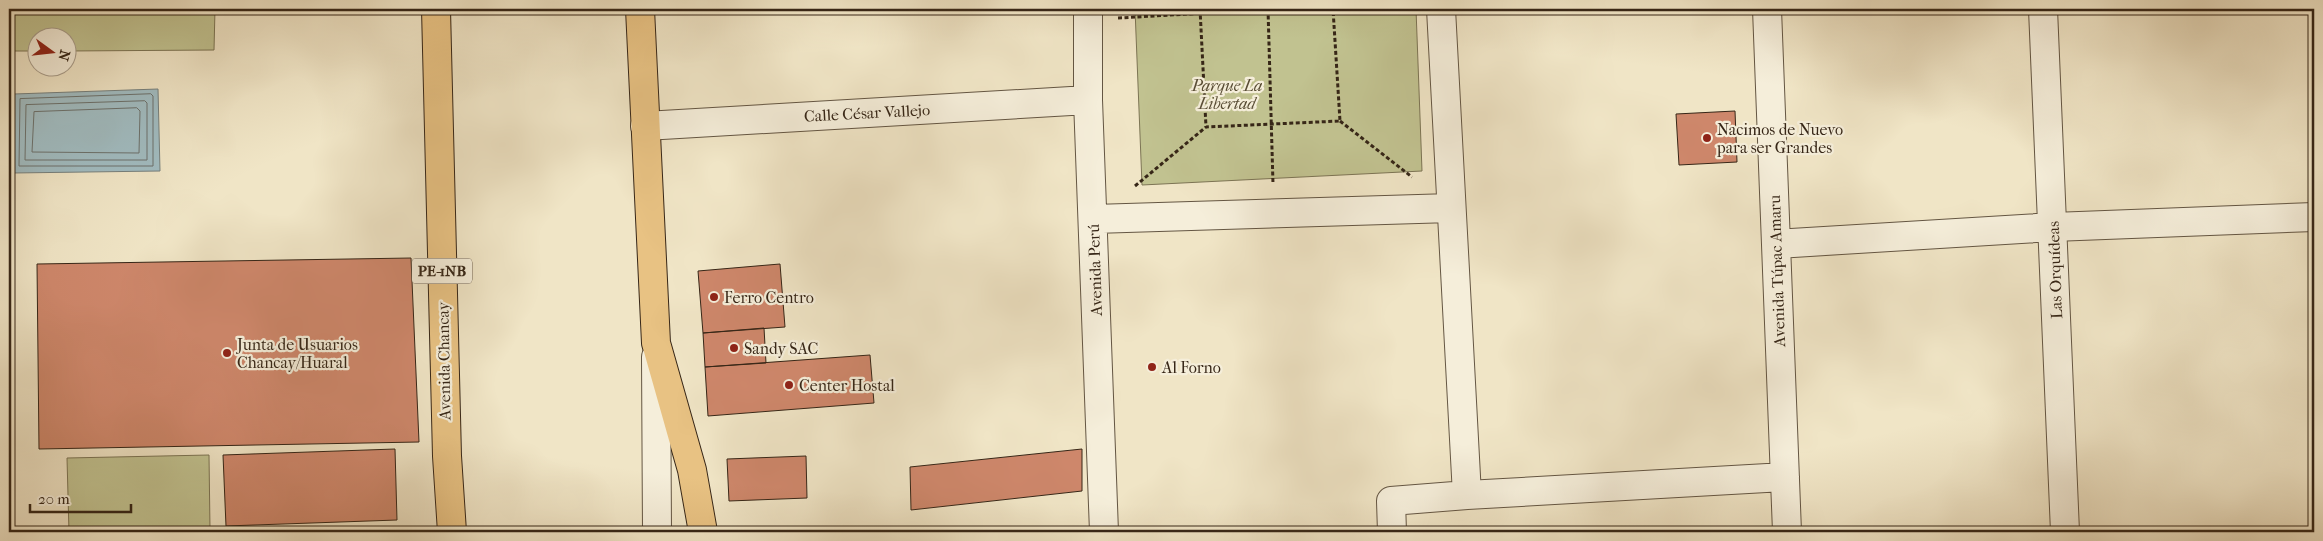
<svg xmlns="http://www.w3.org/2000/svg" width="2323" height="541" viewBox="0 0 2323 541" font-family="'IM FELL French Canon',serif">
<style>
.green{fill:#c1c290;stroke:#7c7454}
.water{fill:#a1bcc1;stroke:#76807d}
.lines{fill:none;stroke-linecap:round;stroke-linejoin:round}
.shore{stroke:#6c716c;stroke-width:1}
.building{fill:#ce876b;stroke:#362617}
.minor-casing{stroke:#645643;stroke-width:30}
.highway-casing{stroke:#362617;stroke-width:30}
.path{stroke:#362617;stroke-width:3;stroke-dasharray:4 2.5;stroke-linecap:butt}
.minor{stroke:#f5eeda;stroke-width:28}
.highway{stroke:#e8c283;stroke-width:28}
.poi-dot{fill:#8f2418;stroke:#f5eeda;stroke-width:2}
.labels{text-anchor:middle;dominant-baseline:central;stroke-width:4.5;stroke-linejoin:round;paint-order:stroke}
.shield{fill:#f5eeda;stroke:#6f6252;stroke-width:1}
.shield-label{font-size:15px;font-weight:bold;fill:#362617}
.park-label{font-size:16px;font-style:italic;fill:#594d35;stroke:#f5eeda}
.street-label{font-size:16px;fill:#362617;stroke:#f5eeda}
.poi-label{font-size:16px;fill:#362617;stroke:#f5eeda;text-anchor:start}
</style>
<rect width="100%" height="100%" fill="#f0e5c6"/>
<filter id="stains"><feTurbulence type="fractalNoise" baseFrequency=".004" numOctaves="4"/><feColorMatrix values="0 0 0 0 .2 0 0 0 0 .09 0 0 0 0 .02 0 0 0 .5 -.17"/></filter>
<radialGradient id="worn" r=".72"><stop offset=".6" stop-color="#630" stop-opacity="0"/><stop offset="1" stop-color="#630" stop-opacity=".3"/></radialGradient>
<path class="green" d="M 9,9 L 215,9 L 214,50 L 68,51 L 68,38 L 38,38 L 37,51 L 9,51 Z
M 1135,9 L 1416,9 L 1422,171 L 1142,185 Z
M 209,455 L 210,529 L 69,532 L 67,458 Z"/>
<path class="water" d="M 158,89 L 160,171 L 13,173 L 14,94 Z"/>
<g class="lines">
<path class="shore" d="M 151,94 L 153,96 L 153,166 L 19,166 L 20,99 Z
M 145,101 L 147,103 L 147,160 L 25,160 L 26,105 Z
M 137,108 L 140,111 L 139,153 L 32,152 L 34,112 Z"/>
</g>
<path class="building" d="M 1735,111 L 1737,162 L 1679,165 L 1676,114 Z
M 411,258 L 419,442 L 39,449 L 37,264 Z
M 780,264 L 785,327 L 703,333 L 698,271 Z
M 764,328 L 766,363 L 705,367 L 703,333 Z
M 870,355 L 874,403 L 708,416 L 705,367 Z
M 395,449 L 397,520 L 226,526 L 223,455 Z
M 1082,449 L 1082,491 L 911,510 L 910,467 Z
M 806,456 L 807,498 L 729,501 L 727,459 Z"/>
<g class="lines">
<defs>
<path id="minor" d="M 1088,9 L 1088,100 L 1104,532
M 1441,9 L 1467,495
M 1767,9 L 1787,532
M 2043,9 L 2065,532
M 645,126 L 1088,100
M 1094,219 L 1451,208
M 1776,244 L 2053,227 L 2314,217
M 656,357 L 657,532
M 1392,532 L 1391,501 L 1467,495 L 1785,477"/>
<path id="highway" d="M 436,9 L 447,456 L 452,532
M 640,9 L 656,343 L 692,470 L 703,532"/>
</defs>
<use href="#minor" class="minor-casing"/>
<use href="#highway" class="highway-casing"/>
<path class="path" d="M 1200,9 L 1206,127 L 1340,121 L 1333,9
M 1268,9 L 1273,184
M 1118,18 L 1277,9
M 1340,121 L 1412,177
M 1135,186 L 1206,127"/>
<use href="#minor" class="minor"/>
<use href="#highway" class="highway"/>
</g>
<g class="poi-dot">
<circle cx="1707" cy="138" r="5"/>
<circle cx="714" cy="297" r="5"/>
<circle cx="734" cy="348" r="5"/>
<circle cx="227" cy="353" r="5"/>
<circle cx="1152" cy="367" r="5"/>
<circle cx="789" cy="385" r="5"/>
</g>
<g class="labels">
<rect class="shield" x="412" y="258.5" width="60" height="25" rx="4"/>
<g class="shield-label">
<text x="442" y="271">PE-1NB</text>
</g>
<g class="park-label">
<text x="1227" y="85">Parque La<tspan x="1227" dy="18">Libertad</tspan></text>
</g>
<g class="street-label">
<text transform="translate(867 113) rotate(-3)">Calle César Vallejo</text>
<text transform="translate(1095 270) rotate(-92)">Avenida Perú</text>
<text transform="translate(2055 270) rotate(-92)">Las Orquídeas</text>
<text transform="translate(1777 271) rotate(-92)">Avenida Túpac Amaru</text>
<text transform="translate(444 361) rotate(-91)">Avenida Chancay</text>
</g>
<g class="poi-label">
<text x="1717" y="129">Nacimos de Nuevo<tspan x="1717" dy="18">para ser Grandes</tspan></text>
<text x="724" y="297">Ferro Centro</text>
<text x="237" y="344">Junta de Usuarios<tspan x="237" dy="18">Chancay/Huaral</tspan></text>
<text x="744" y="348">Sandy SAC</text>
<text x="1162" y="367">Al Forno</text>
<text x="799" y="385">Center Hostal</text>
</g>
</g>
<rect width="2323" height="541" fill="none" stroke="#f0e5c6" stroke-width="30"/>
<rect x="10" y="10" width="2303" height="521" fill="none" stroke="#362617" stroke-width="2.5"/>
<rect x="15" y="15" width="2293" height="511" fill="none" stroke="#362617"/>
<g transform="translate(52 52) rotate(105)"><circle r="24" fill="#f5eeda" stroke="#a99e8c"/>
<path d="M0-4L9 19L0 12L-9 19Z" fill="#8f2418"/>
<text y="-8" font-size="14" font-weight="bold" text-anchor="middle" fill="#362617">N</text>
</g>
<path d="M30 504v8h101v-8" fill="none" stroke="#362617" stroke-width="2.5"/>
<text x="38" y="504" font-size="15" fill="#362617" stroke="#f5eeda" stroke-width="4" paint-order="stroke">20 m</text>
<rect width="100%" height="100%" filter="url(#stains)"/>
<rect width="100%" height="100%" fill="url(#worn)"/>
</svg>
